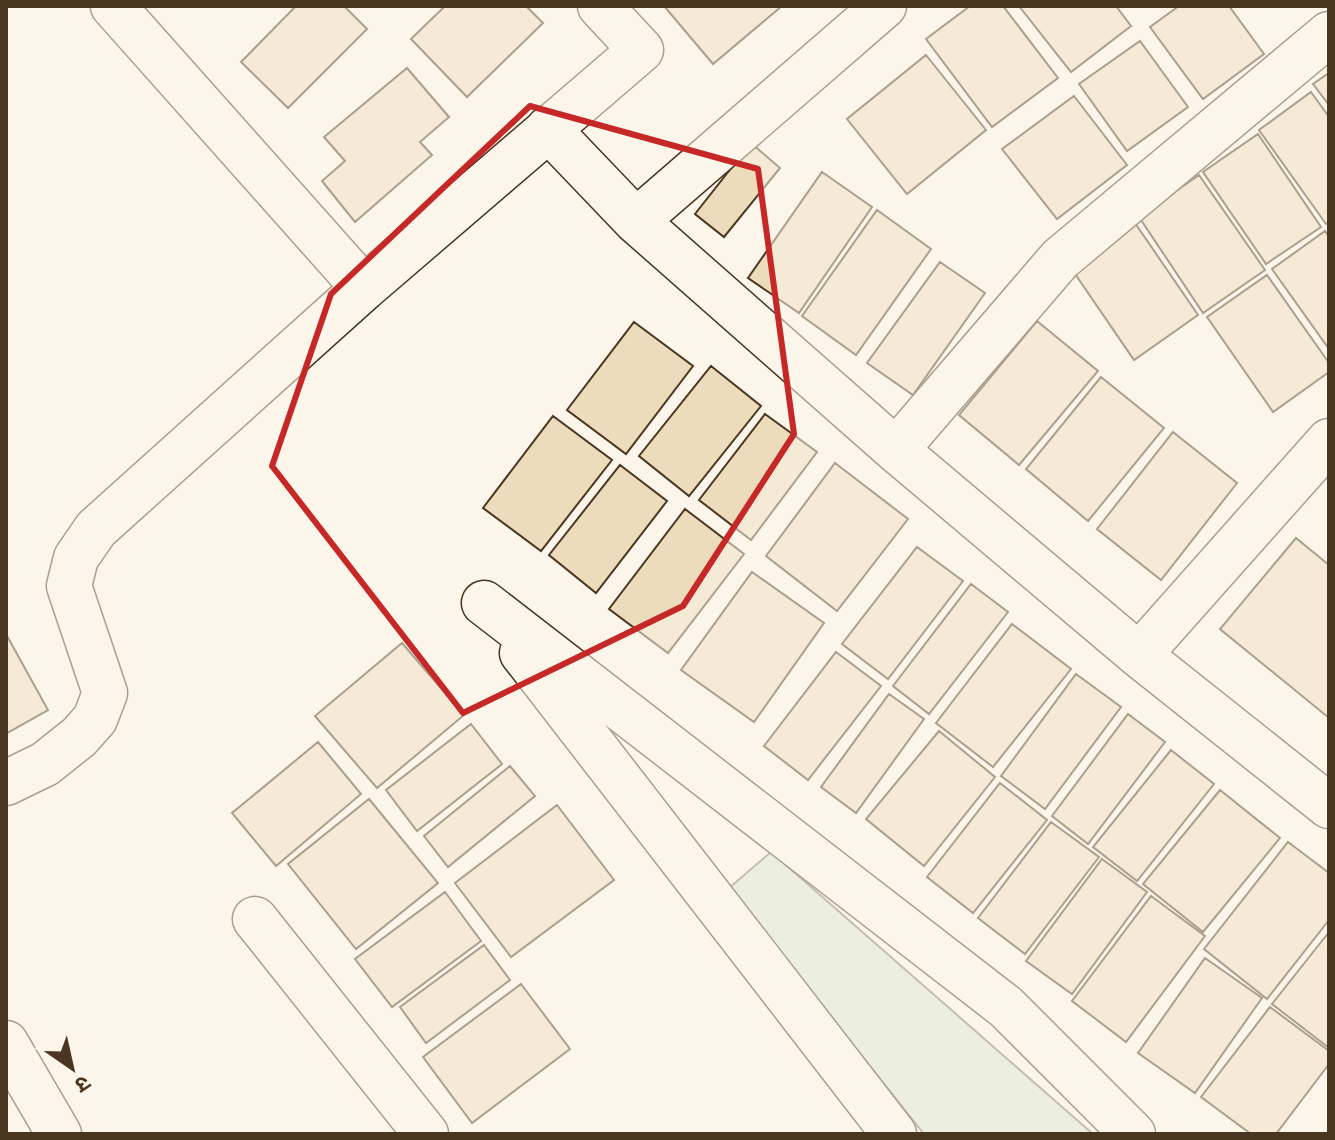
<svg xmlns="http://www.w3.org/2000/svg" width="1335" height="1140" viewBox="0 0 1335 1140" font-family="'PT Serif','Noto Sans Devanagari',serif">
<style>
.green{fill:#dce7d0;stroke:#887966;stroke-width:2}
.building{fill:#ecdcbc;stroke:#4a3520;stroke-width:2}
.lines{fill:none;stroke-linecap:round;stroke-linejoin:round}
.street-casing{stroke:#4a3520;stroke-width:47}
.street{stroke:#fbf6e9;stroke-width:44}
.marked{fill:none;stroke:#c62828;stroke-width:6;stroke-linejoin:round}
</style>
<rect width="100%" height="100%" fill="#fbf6e9"/>
<path class="green" d="M 771,852 L 1093,1134 L 924,1134 L 728,889 Z"/>
<path class="building" d="M 296,6 L 344,6 L 367,29 L 288,108 L 241,62 Z
M 445,6 L 526,6 L 543,23 L 467,97 L 411,39 Z
M 664,6 L 782,6 L 713,64 Z
M 970,6 L 1003,6 L 1058,78 L 992,127 L 926,39 Z
M 1019,6 L 1116,6 L 1131,26 L 1071,72 Z
M 1179,6 L 1229,6 L 1264,54 L 1203,99 L 1150,27 Z
M 1140,41 L 1188,107 L 1127,151 L 1079,84 Z
M 926,55 L 986,130 L 907,194 L 847,119 Z
M 407,68 L 449,117 L 420,142 L 432,155 L 355,222 L 322,181 L 345,161 L 324,137 Z
M 1329,73 L 1329,105 L 1313,84 Z
M 1311,92 L 1329,117 L 1329,222 L 1326,224 L 1259,130 Z
M 1074,96 L 1127,165 L 1057,219 L 1002,149 Z
M 1258,134 L 1321,227 L 1266,264 L 1203,172 Z
M 751,143 L 780,168 L 724,237 L 695,214 Z
M 822,172 L 872,207 L 799,313 L 748,278 Z
M 1199,175 L 1265,270 L 1203,313 L 1139,217 Z
M 877,210 L 931,249 L 856,355 L 802,316 Z
M 1135,223 L 1198,315 L 1134,360 L 1071,268 Z
M 1325,231 L 1329,237 L 1329,349 L 1272,269 Z
M 940,262 L 985,293 L 913,395 L 867,363 Z
M 1267,275 L 1329,363 L 1329,372 L 1273,412 L 1207,317 Z
M 1037,321 L 1098,371 L 1019,465 L 959,415 Z
M 634,322 L 693,366 L 626,454 L 567,410 Z
M 711,366 L 761,406 L 689,496 L 639,456 Z
M 1101,377 L 1164,428 L 1088,521 L 1026,469 Z
M 765,414 L 817,452 L 751,540 L 699,500 Z
M 553,416 L 612,460 L 541,551 L 483,508 Z
M 1173,432 L 1237,483 L 1161,580 L 1097,529 Z
M 835,463 L 908,519 L 837,611 L 766,556 Z
M 620,465 L 667,501 L 596,593 L 549,555 Z
M 685,509 L 744,554 L 668,653 L 609,609 Z
M 1296,538 L 1329,565 L 1329,718 L 1220,629 Z
M 917,547 L 963,581 L 888,679 L 842,644 Z
M 752,572 L 824,623 L 754,722 L 681,670 Z
M 971,584 L 1008,612 L 929,714 L 893,686 Z
M 1012,624 L 1071,669 L 993,767 L 936,723 Z
M 6,634 L 48,710 L 7,733 L 6,731 Z
M 402,643 L 464,715 L 377,788 L 315,716 Z
M 836,652 L 881,686 L 808,780 L 764,746 Z
M 1076,674 L 1121,707 L 1045,809 L 1001,776 Z
M 889,694 L 924,719 L 856,813 L 821,787 Z
M 1128,714 L 1165,742 L 1088,844 L 1052,816 Z
M 471,724 L 502,764 L 417,831 L 386,790 Z
M 939,731 L 995,777 L 924,866 L 866,819 Z
M 318,742 L 361,794 L 276,866 L 232,813 Z
M 1171,750 L 1214,784 L 1137,881 L 1093,847 Z
M 510,766 L 535,796 L 448,867 L 424,836 Z
M 1000,783 L 1047,820 L 973,913 L 927,877 Z
M 1220,790 L 1280,838 L 1203,932 L 1143,884 Z
M 369,799 L 438,883 L 356,949 L 288,864 Z
M 557,805 L 614,880 L 511,957 L 455,883 Z
M 1051,822 L 1099,857 L 1025,954 L 978,918 Z
M 1288,842 L 1329,873 L 1329,920 L 1267,999 L 1204,949 Z
M 1102,859 L 1147,892 L 1072,994 L 1026,961 Z
M 445,892 L 481,941 L 392,1007 L 355,959 Z
M 1151,896 L 1205,936 L 1126,1042 L 1072,1001 Z
M 1329,932 L 1329,1048 L 1272,1004 Z
M 484,945 L 510,980 L 426,1043 L 400,1007 Z
M 1205,958 L 1262,998 L 1195,1093 L 1138,1053 Z
M 521,984 L 570,1049 L 472,1123 L 423,1057 Z
M 1270,1007 L 1329,1051 L 1329,1064 L 1276,1134 L 1251,1134 L 1201,1097 Z"/>
<g class="lines">
<defs>
<path id="street" d="M 113,6 L 364,288
M 884,6 L 636,221 L 896,450 L 1139,655 L 1329,806
M 548,129 L 636,221
M 896,450 L 1060,259 L 1329,34
M 484,603 L 1006,1007 L 1133,1134
M 522,653 L 894,1134
M 1139,655 L 1329,441
M 6,783 L 45,764 L 79,737 L 95,719 L 105,693 L 69,586 L 76,558 L 96,529 L 364,288 L 641,50 L 600,6
M 255,919 L 426,1134
M 6,1043 L 59,1134"/>
</defs>
<use href="#street" class="street-casing"/>
<use href="#street" class="street"/>
</g>
<path d="M0 0H1335V1140H0ZM 530,106 L 758,169 L 794,434 L 683,606 L 463,713 L 272,466 L 331,294 Z" fill="#fbf6e9" fill-opacity=".55" fill-rule="evenodd"/>
<path class="marked" d="M 530,106 L 758,169 L 794,434 L 683,606 L 463,713 L 272,466 L 331,294 Z"/>
<rect width="1335" height="1140" fill="none" stroke="#4a3520" stroke-width="16"/>
<g transform="translate(72 1068) rotate(146)" stroke="#fbf6e9" stroke-width="6" paint-order="stroke">
<path d="M0-6L14 30L0 20L-14 30Z" fill="#4a3520"/>
<text y="-12" font-size="22" font-weight="bold" text-anchor="middle" fill="#4a3520">उ</text>
</g>
</svg>
